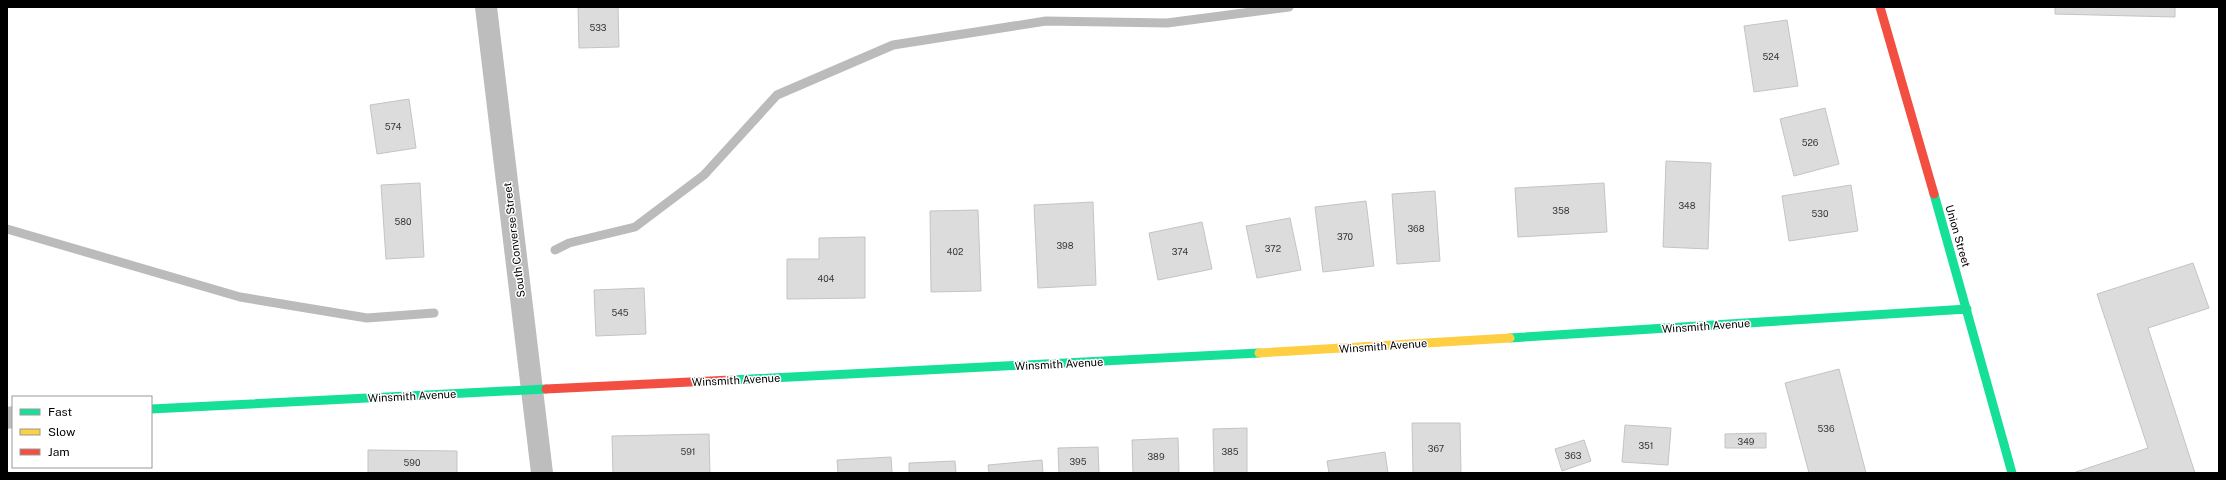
<svg xmlns="http://www.w3.org/2000/svg" width="2226" height="480" viewBox="0 0 2226 480" font-family="'Public Sans',sans-serif">
<style>
.lines{fill:none;stroke-linecap:round;stroke-linejoin:round}
.stream{stroke:#bbb;stroke-width:9}
.building{fill:#dcdcdc;stroke:#c4c4c4}
.street{stroke:#bdbdbd;stroke-width:22}
.fast{stroke:#16e098;stroke-width:9}
.slow{stroke:#ffcf43;stroke-width:9}
.jam{stroke:#f24e42;stroke-width:9}
.labels{text-anchor:middle;dominant-baseline:central;stroke-width:3;stroke-linejoin:round;paint-order:stroke}
.number-label{font-size:9px;fill:#373737}
.street-label{font-size:11px;fill:#000;stroke:#fff}
</style>
<rect width="100%" height="100%" fill="#fff"/>
<g class="lines">
<path class="stream" d="M 7,229 L 240,297 L 367,318 L 434,313
M 555,250 L 569,243 L 635,227 L 704,175 L 777,95 L 893,45 L 1046,21 L 1167,23 L 1289,7"/>
</g>
<path class="building" d="M 578,7 L 618,7 L 619,47 L 579,48 Z
M 2055,7 L 2175,7 L 2175,17 L 2055,14 Z
M 1787,20 L 1798,86 L 1754,92 L 1744,26 Z
M 409,99 L 416,148 L 377,154 L 370,105 Z
M 1825,108 L 1839,164 L 1794,176 L 1780,119 Z
M 1666,161 L 1711,163 L 1708,249 L 1663,247 Z
M 420,183 L 424,257 L 386,259 L 381,185 Z
M 1604,183 L 1607,232 L 1518,237 L 1515,188 Z
M 1851,185 L 1858,231 L 1789,241 L 1782,196 Z
M 1435,191 L 1440,261 L 1397,264 L 1392,194 Z
M 1366,201 L 1374,266 L 1323,272 L 1315,207 Z
M 1093,202 L 1096,285 L 1038,288 L 1034,205 Z
M 978,210 L 981,291 L 931,292 L 930,211 Z
M 1290,218 L 1301,270 L 1257,278 L 1246,226 Z
M 1202,222 L 1212,269 L 1158,280 L 1149,233 Z
M 865,237 L 865,298 L 787,299 L 787,259 L 819,259 L 819,238 Z
M 2193,263 L 2209,308 L 2148,328 L 2195,473 L 2073,473 L 2148,448 L 2097,294 Z
M 644,288 L 646,334 L 596,336 L 594,290 Z
M 1839,369 L 1866,473 L 1809,473 L 1785,383 Z
M 1412,423 L 1460,423 L 1461,473 L 1413,473 Z
M 1625,425 L 1671,428 L 1668,465 L 1622,462 Z
M 1247,428 L 1247,473 L 1214,473 L 1213,429 Z
M 1766,433 L 1766,448 L 1725,448 L 1725,434 Z
M 709,434 L 710,473 L 613,473 L 612,436 Z
M 1178,438 L 1179,473 L 1133,473 L 1132,440 Z
M 1584,440 L 1591,461 L 1562,471 L 1555,449 Z
M 1098,447 L 1099,473 L 1059,473 L 1058,448 Z
M 368,450 L 457,451 L 457,473 L 368,473 Z
M 1385,452 L 1388,473 L 1329,473 L 1327,461 Z
M 891,457 L 892,473 L 838,473 L 837,460 Z
M 1042,460 L 1043,473 L 989,473 L 988,465 Z
M 955,461 L 956,473 L 909,473 L 909,463 Z"/>
<g class="lines">
<path class="street" d="M 486,7 L 542,473
M 7,418 L 13,417"/>
<path class="fast" d="M 1934,194 L 2012,473
M 1510,338 L 1967,309
M 731,380 L 1259,353
M 151,409 L 546,389"/>
<path class="slow" d="M 1259,353 L 1510,338"/>
<path class="jam" d="M 1880,7 L 1934,194
M 546,389 L 731,380"/>
</g>
<g class="labels">
<g class="number-label">
<text x="598" y="27">533</text>
<text x="1771" y="56">524</text>
<text x="393" y="126">574</text>
<text x="1810" y="142">526</text>
<text x="1687" y="205">348</text>
<text x="1561" y="210">358</text>
<text x="1820" y="213">530</text>
<text x="403" y="221">580</text>
<text x="1416" y="228">368</text>
<text x="1345" y="236">370</text>
<text x="1065" y="245">398</text>
<text x="1273" y="248">372</text>
<text x="955" y="251">402</text>
<text x="1180" y="251">374</text>
<text x="826" y="278">404</text>
<text x="620" y="312">545</text>
<text x="1826" y="428">536</text>
<text x="1746" y="441">349</text>
<text x="1646" y="445">351</text>
<text x="1436" y="448">367</text>
<text x="688" y="451">591</text>
<text x="1230" y="451">385</text>
<text x="1573" y="455">363</text>
<text x="1156" y="456">389</text>
<text x="1078" y="461">395</text>
<text x="412" y="462">590</text>
</g>
<g class="street-label">
<text transform="translate(1958 236) rotate(74)">Union Street</text>
<text transform="translate(514 240) rotate(-97)">South Converse Street</text>
<text transform="translate(1706 326) rotate(-4)">Winsmith Avenue</text>
<text transform="translate(1383 346) rotate(-4)">Winsmith Avenue</text>
<text transform="translate(1059 364) rotate(-3)">Winsmith Avenue</text>
<text transform="translate(736 380) rotate(-3)">Winsmith Avenue</text>
<text transform="translate(412 396) rotate(-3)">Winsmith Avenue</text>
</g>
</g>
<rect width="2226" height="480" fill="none" stroke="#000000" stroke-width="16"/>
<rect x="12" y="396" width="140" height="72" fill="#ffffff" stroke="#999999"/>
<rect x="20" y="409" width="20" height="6" fill="#16e098" stroke="#999999"/>
<text x="48" y="416" font-size="12" fill="#000000">Fast</text>
<rect x="20" y="429" width="20" height="6" fill="#ffcf43" stroke="#999999"/>
<text x="48" y="436" font-size="12" fill="#000000">Slow</text>
<rect x="20" y="449" width="20" height="6" fill="#f24e42" stroke="#999999"/>
<text x="48" y="456" font-size="12" fill="#000000">Jam</text>
</svg>
